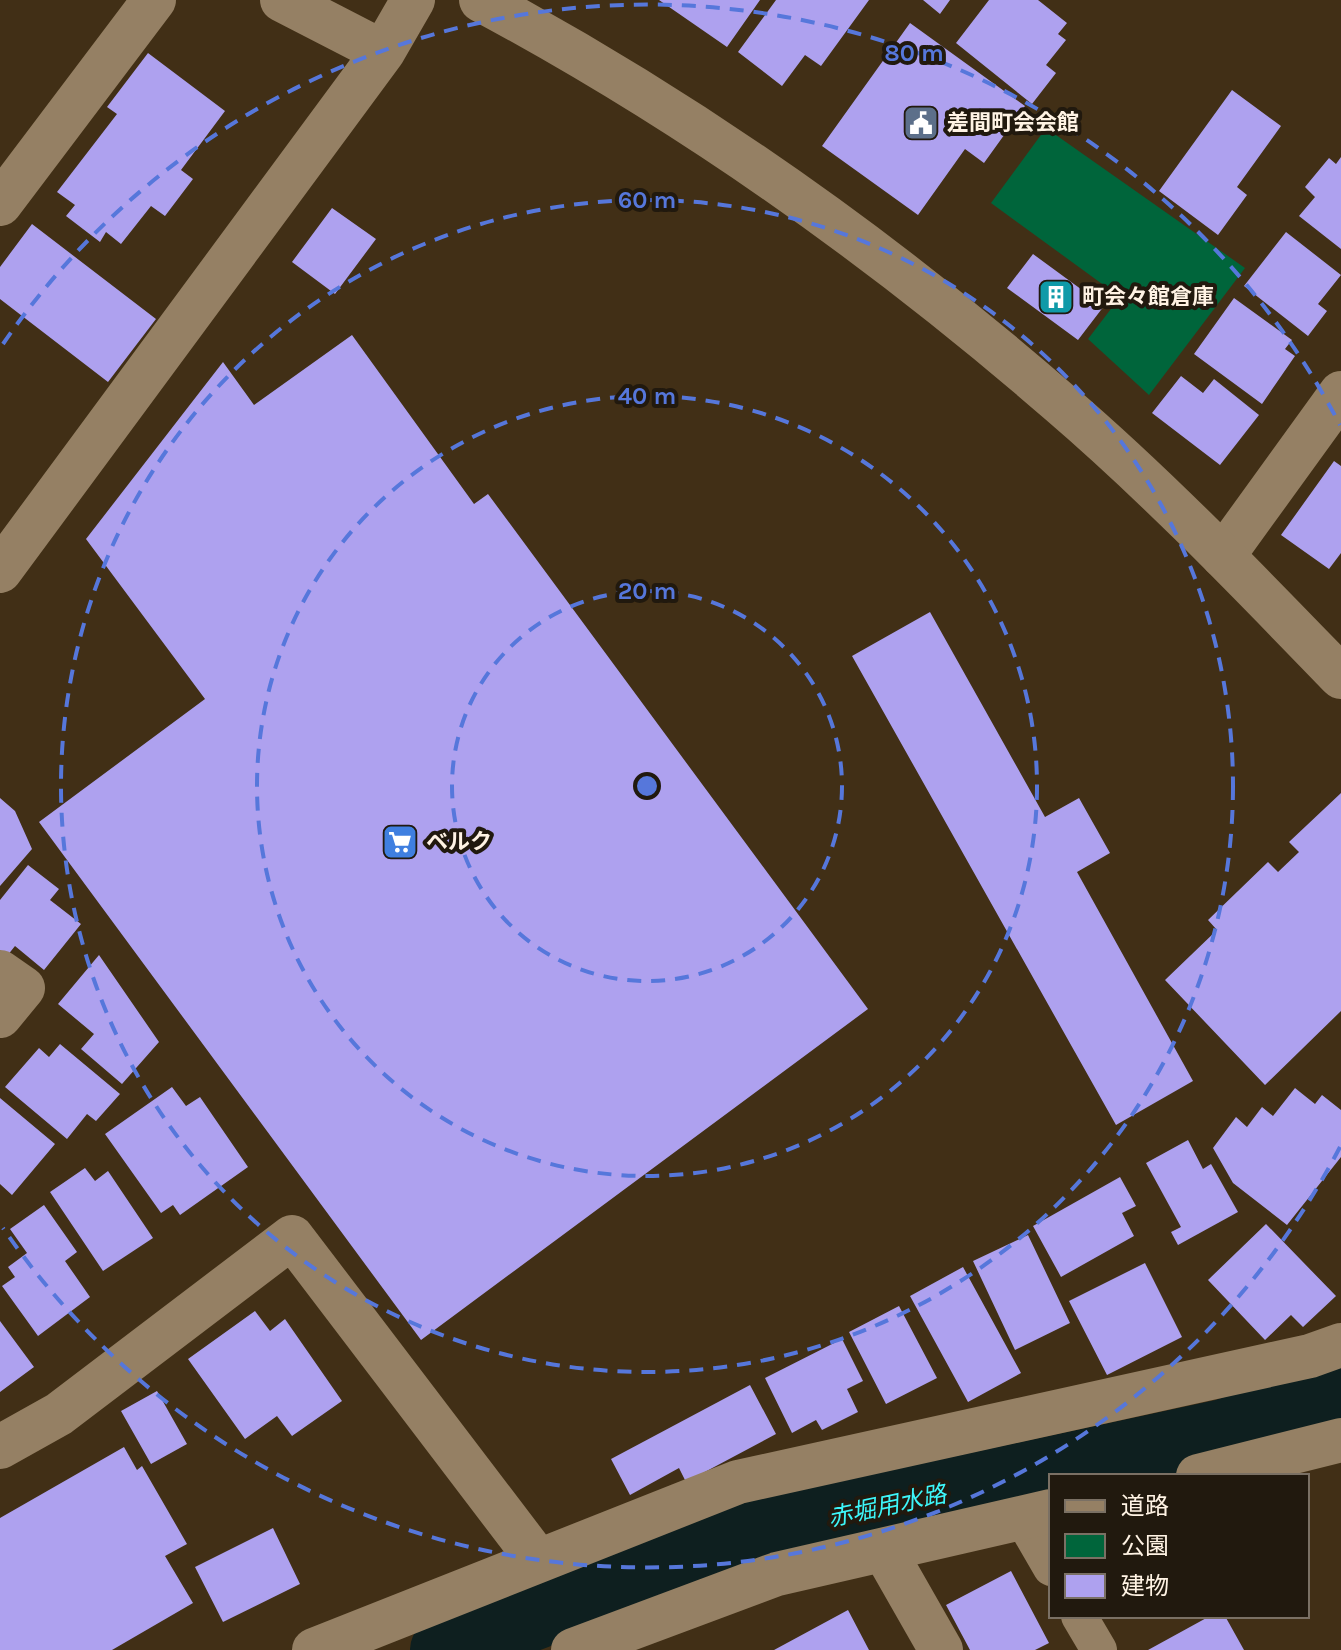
<svg xmlns="http://www.w3.org/2000/svg" width="1341" height="1650" viewBox="0 0 1341 1650" font-family="Karla,'Noto Sans JP',sans-serif">
<style>
.green{fill:#00653b}
.lines{fill:none;stroke-linecap:round;stroke-linejoin:round}
.canal{stroke:#0e1f1f;stroke-width:68}
.building{fill:#aea1ef}
.service{stroke:#958064;stroke-width:36}
.minor{stroke:#958064;stroke-width:44}
.tertiary{stroke:#958064;stroke-width:44}
.ring{fill:none;stroke:#5677db;stroke-width:4;stroke-dasharray:14 10}
.labels{text-anchor:middle;dominant-baseline:central;stroke-width:8;stroke-linejoin:round;paint-order:stroke}
.poi-label{font-size:22px;font-weight:bold;fill:#fff3e4;stroke:#21190e;text-anchor:start}
.water-label{font-size:24px;font-style:italic;fill:#3df6f9;stroke:#21190e}
.centre{fill:#5677db;stroke:#21190e;stroke-width:4}
.ring-label{font-size:24px;text-anchor:middle;font-weight:bold;fill:#5677db;stroke:#21190e;stroke-width:8;stroke-linejoin:round;paint-order:stroke}
</style>
<rect width="100%" height="100%" fill="#412f16"/>
<path class="green" d="M 1046,128 L 1245,268 L 1149,395 L 1088,339 L 1120,297 L 991,203 Z"/>
<g class="lines">
<path class="canal" d="M 444,1650 L 749,1535 L 1224,1433 L 1341,1394"/>
</g>
<path class="building" d="M 659,0 L 760,0 L 727,47 Z
M 776,0 L 869,0 L 821,66 L 805,55 L 782,86 L 738,52 Z
M 923,0 L 950,0 L 940,14 Z
M 989,0 L 1038,0 L 1067,23 L 1058,34 L 1066,40 L 1046,65 L 1056,73 L 1032,104 L 956,43 Z
M 910,23 L 1025,106 L 984,163 L 965,149 L 918,215 L 822,146 Z
M 148,53 L 225,111 L 181,170 L 193,179 L 165,216 L 151,206 L 121,244 L 106,232 L 100,242 L 66,216 L 75,205 L 57,192 L 117,114 L 107,107 Z
M 1232,90 L 1281,126 L 1237,187 L 1247,195 L 1218,235 L 1159,191 Z
M 1341,157 L 1341,249 L 1299,216 L 1315,197 L 1305,187 L 1329,158 L 1336,164 Z
M 332,208 L 376,239 L 335,294 L 292,262 Z
M 32,224 L 156,319 L 108,382 L 0,299 L 0,267 Z
M 1286,232 L 1341,275 L 1318,304 L 1327,311 L 1308,336 L 1244,286 Z
M 1033,254 L 1104,306 L 1078,340 L 1007,288 Z
M 1234,298 L 1292,340 L 1285,349 L 1295,356 L 1262,404 L 1194,354 Z
M 352,335 L 474,504 L 488,494 L 868,1009 L 421,1340 L 39,822 L 205,699 L 86,539 L 223,362 L 254,405 Z
M 1181,376 L 1203,393 L 1214,379 L 1259,415 L 1220,465 L 1152,413 Z
M 1334,461 L 1341,466 L 1341,553 L 1329,569 L 1281,535 Z
M 930,612 L 1045,817 L 1079,798 L 1110,853 L 1077,872 L 1193,1081 L 1116,1125 L 852,656 Z
M 1341,793 L 1341,1011 L 1265,1085 L 1165,980 L 1217,930 L 1208,920 L 1268,862 L 1278,872 L 1299,852 L 1289,842 Z
M 0,798 L 15,811 L 32,849 L 0,886 Z
M 28,865 L 59,889 L 50,900 L 81,924 L 44,970 L 15,946 L 7,956 L 0,950 L 0,900 Z
M 99,955 L 159,1042 L 122,1084 L 81,1049 L 94,1034 L 58,1004 Z
M 60,1044 L 120,1094 L 96,1121 L 87,1114 L 67,1139 L 5,1087 L 39,1048 L 49,1057 Z
M 172,1087 L 186,1106 L 200,1097 L 248,1167 L 180,1215 L 173,1205 L 161,1213 L 105,1134 Z
M 1295,1088 L 1315,1104 L 1322,1095 L 1341,1110 L 1341,1157 L 1287,1225 L 1233,1183 L 1213,1148 L 1236,1117 L 1247,1127 L 1262,1107 L 1273,1116 Z
M 0,1098 L 55,1144 L 12,1195 L 0,1184 Z
M 1188,1140 L 1203,1169 L 1211,1164 L 1238,1212 L 1178,1245 L 1171,1232 L 1181,1227 L 1146,1163 Z
M 85,1168 L 95,1181 L 108,1171 L 153,1238 L 103,1271 L 50,1192 Z
M 1120,1177 L 1136,1206 L 1122,1213 L 1134,1236 L 1061,1277 L 1033,1226 Z
M 44,1205 L 77,1252 L 65,1261 L 90,1297 L 38,1336 L 2,1286 L 15,1277 L 8,1267 L 27,1253 L 10,1229 Z
M 1266,1224 L 1336,1296 L 1303,1327 L 1291,1315 L 1265,1340 L 1208,1280 Z
M 1028,1235 L 1070,1323 L 1015,1350 L 973,1261 Z
M 1145,1263 L 1182,1337 L 1107,1375 L 1069,1301 Z
M 963,1267 L 1021,1373 L 968,1402 L 910,1296 Z
M 899,1306 L 937,1378 L 886,1404 L 849,1332 Z
M 255,1311 L 270,1331 L 285,1319 L 342,1401 L 292,1436 L 277,1416 L 245,1439 L 188,1359 Z
M 0,1321 L 34,1367 L 0,1392 Z
M 842,1339 L 863,1381 L 847,1389 L 858,1412 L 822,1430 L 816,1420 L 792,1433 L 765,1378 Z
M 750,1385 L 776,1434 L 686,1482 L 679,1468 L 630,1495 L 611,1459 Z
M 157,1391 L 187,1444 L 151,1464 L 121,1411 Z
M 124,1447 L 137,1470 L 142,1466 L 187,1544 L 165,1556 L 193,1603 L 112,1650 L 0,1650 L 0,1518 Z
M 273,1528 L 300,1584 L 223,1622 L 195,1567 Z
M 1011,1571 L 1049,1643 L 1035,1650 L 970,1650 L 946,1605 Z
M 848,1610 L 869,1650 L 774,1650 Z
M 1210,1616 L 1225,1616 L 1244,1650 L 1148,1650 Z"/>
<g class="lines">
<path class="service" d="M 1022,1518 L 1051,1568
M 1079,1616 L 1099,1650"/>
<path class="minor" d="M 282,0 L 383,52 L 413,0
M 0,204 L 154,0
M 1223,556 L 1341,393
M 0,571 L 383,52
M 0,972 L 23,988 L 0,1016
M 0,1447 L 59,1414 L 292,1237 L 537,1559
M 1198,1476 L 1341,1440
M 884,1550 L 941,1650
M 314,1650 L 738,1482 L 1310,1356 L 1341,1345
M 573,1650 L 777,1574 L 1051,1511"/>
<path class="tertiary" d="M 481,0 C 688,111 883,249 1060,403 C 1159,488 1250,583 1341,677"/>
</g>
<g class="ring">
<circle cx="647" cy="786" r="195"/>
<circle cx="647" cy="786" r="390"/>
<circle cx="647" cy="786" r="586"/>
<path d="M1340 1147A781 781 0 0 1 3 1228M3 344A781 781 0 0 1 1340 425"/>
</g>
<defs>
<symbol id="civic-square" viewBox="-11 -11 22 22"><rect x="-9" y="-9" width="18" height="18" rx="4" fill="#5c6f8a" stroke="#21190e"/><path d="M-.6-6.5H3V-4.5H.6V-3L4-1V1h2V6H-6V1h2V-1L-.6-3ZM-1.2 2.5V6h2.4V2.5Z" fill="#fff"/></symbol>
<symbol id="building-square" viewBox="-11 -11 22 22"><rect x="-9" y="-9" width="18" height="18" rx="4" fill="#0f9aa8" stroke="#21190e"/><path d="M-4-6H4V6H1V3H-1V6H-4ZM-2.5-4.3h1.7v1.8h-1.7ZM.8-4.3h1.7v1.8H.8ZM-2.5-1h1.7V.8h-1.7ZM.8-1h1.7V.8H.8Z" fill="#fff"/></symbol>
<symbol id="supermarket-square" viewBox="-11 -11 22 22"><rect x="-9" y="-9" width="18" height="18" rx="4" fill="#3f7fe0" stroke="#21190e"/><path d="M-6-5.5h2.5l.6 2H6L4.5 2H-2.5L-4.4-4H-6ZM-1.5 3.2a1.3 1.3 0 1 0 .1 0ZM3 3.2a1.3 1.3 0 1 0 .1 0Z" fill="#fff"/></symbol>
</defs>
<g fill-rule="evenodd">
<use href="#civic-square" x="901" y="103" width="40" height="40"/>
<use href="#building-square" x="1036" y="277" width="40" height="40"/>
<use href="#supermarket-square" x="380" y="822" width="40" height="40"/>
</g>
<g class="labels">
<g class="poi-label">
<text x="947" y="123">差間町会会館</text>
<text x="1082" y="297">町会々館倉庫</text>
<text x="426" y="842">ベルク</text>
</g>
<g class="water-label">
<text transform="translate(887 1506) rotate(-12)">赤堀用水路</text>
</g>
</g>
<circle cx="647" cy="786" r="12" class="centre"/>
<g class="ring-label">
<text x="914" y="61">80 m</text>
<text x="647" y="208">60 m</text>
<text x="647" y="404">40 m</text>
<text x="647" y="599">20 m</text>
</g>
<rect x="1049" y="1474" width="260" height="144" fill="#21190e" stroke="#7a7064" stroke-width="2"/>
<rect x="1065" y="1500" width="40" height="12" fill="#958064" stroke="#7a7064" stroke-width="2"/>
<text x="1121" y="1514" font-size="24" fill="#fff3e4">道路</text>
<rect x="1065" y="1534" width="40" height="24" fill="#00653b" stroke="#7a7064" stroke-width="2"/>
<text x="1121" y="1554" font-size="24" fill="#fff3e4">公園</text>
<rect x="1065" y="1574" width="40" height="24" fill="#aea1ef" stroke="#7a7064" stroke-width="2"/>
<text x="1121" y="1594" font-size="24" fill="#fff3e4">建物</text>
</svg>
